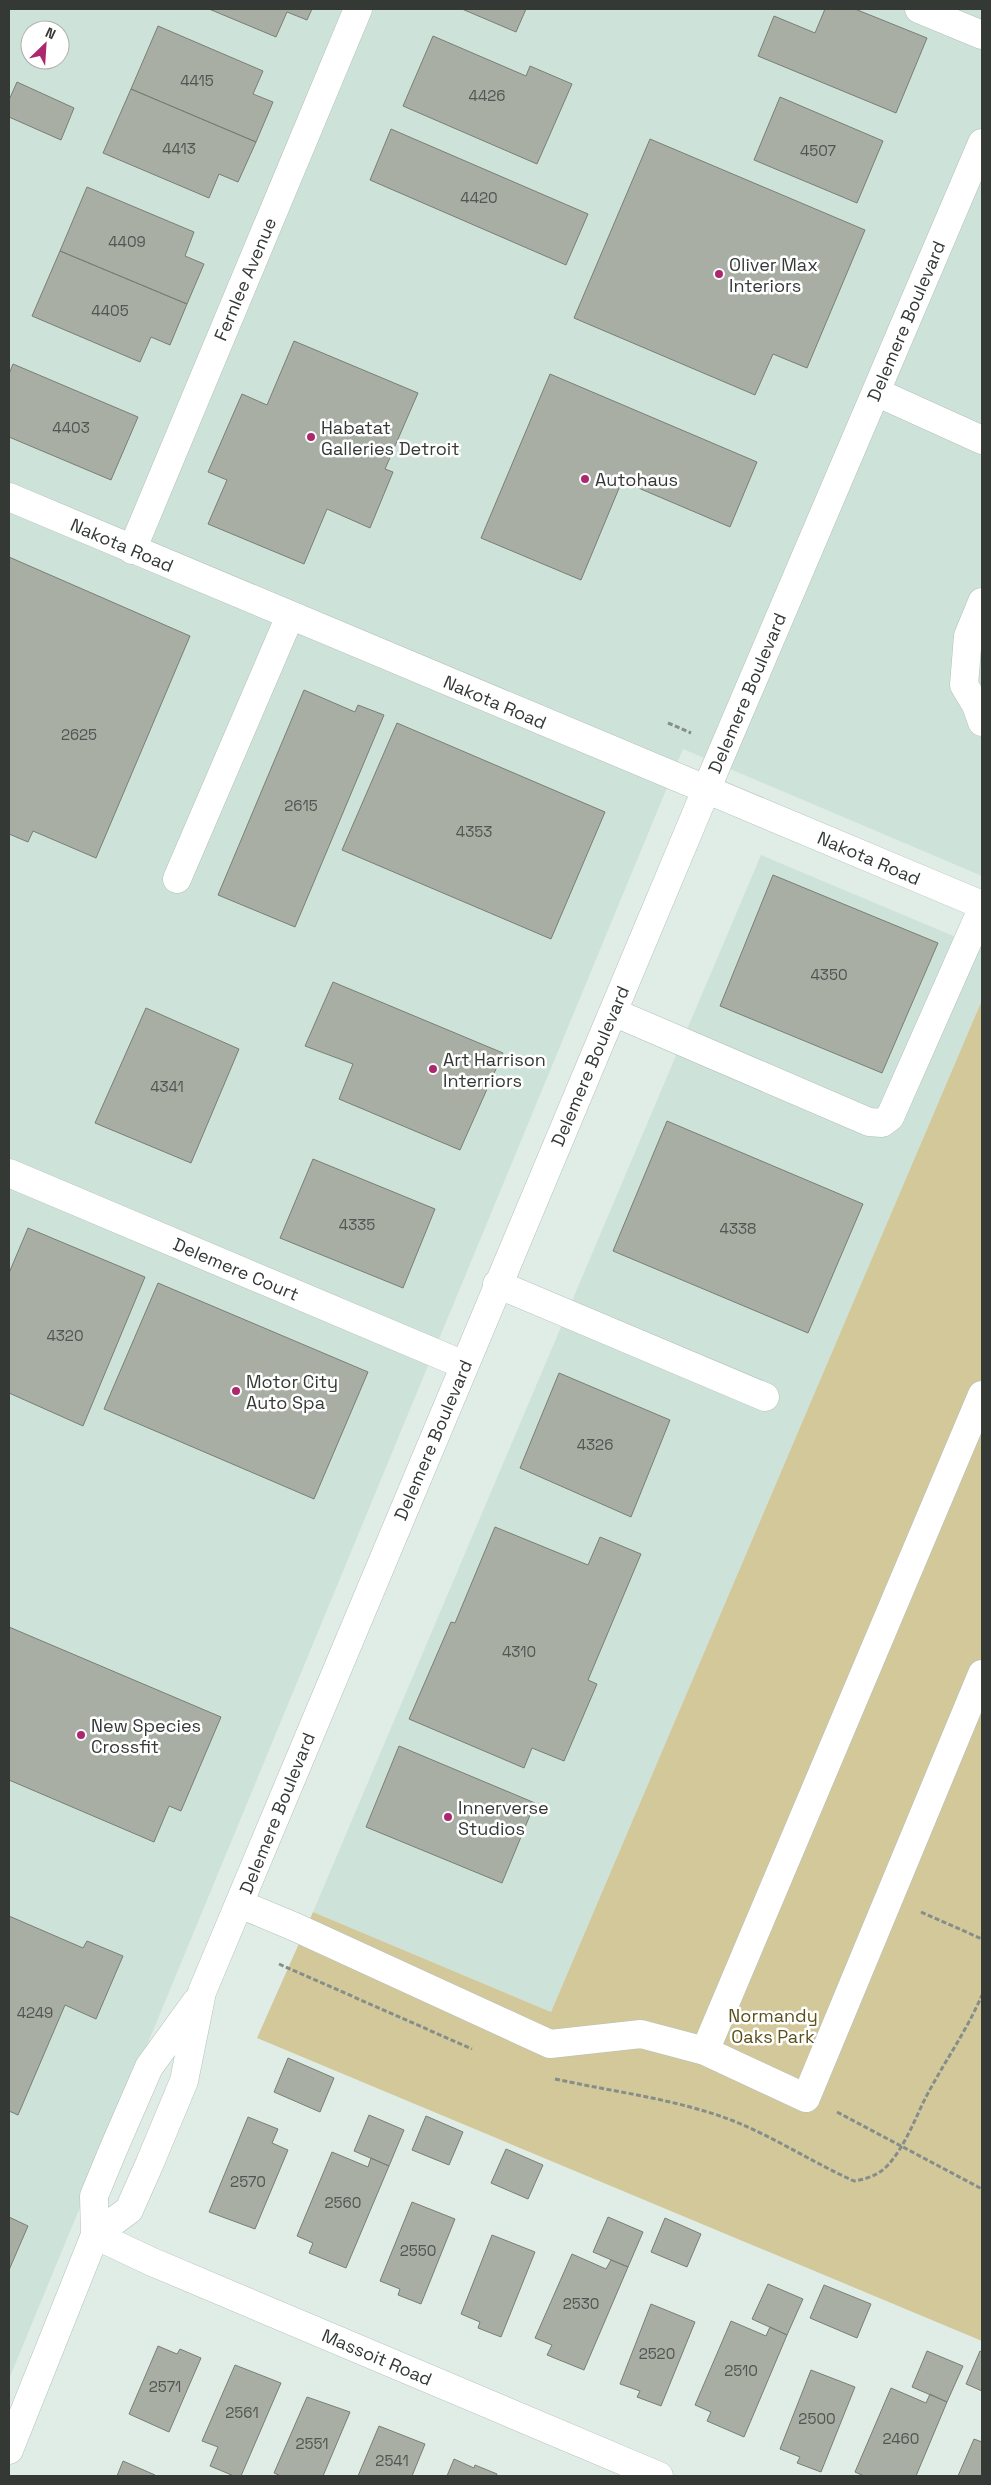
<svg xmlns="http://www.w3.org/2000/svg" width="991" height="2485" viewBox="0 0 991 2485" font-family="'Space Grotesk',sans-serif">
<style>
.built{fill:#cde2d8;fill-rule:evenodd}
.green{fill:#d3c89a}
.building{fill:#a8aea4;stroke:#7a7f75}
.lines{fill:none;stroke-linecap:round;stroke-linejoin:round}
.minor-casing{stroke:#b3c0ba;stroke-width:29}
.path{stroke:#858e89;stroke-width:3;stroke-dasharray:5 2.5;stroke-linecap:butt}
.minor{stroke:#fff;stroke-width:28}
.poi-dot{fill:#ad276e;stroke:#fff;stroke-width:2}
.labels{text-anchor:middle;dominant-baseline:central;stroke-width:5;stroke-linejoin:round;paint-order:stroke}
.number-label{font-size:15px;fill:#515652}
.poi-label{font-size:18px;fill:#343936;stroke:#fff;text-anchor:start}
.street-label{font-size:18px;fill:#343936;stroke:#fff}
.park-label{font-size:18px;fill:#5b501b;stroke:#fff}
</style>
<rect width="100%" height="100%" fill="#e0ede7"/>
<path class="built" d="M 9,9 L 982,9 L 982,876 L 683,749 L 9,2379 ZM 30,30 L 60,30 L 60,60 L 30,60 Z
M 761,855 L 982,948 L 982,1000 L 551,2012 L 313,1912 Z"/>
<path class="green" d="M 982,1000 L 982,2341 L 257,2038 L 313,1912 L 551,2012 Z"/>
<path class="building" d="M 209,9 L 312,9 L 307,20 L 287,12 L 276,37 Z
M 462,9 L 526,9 L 516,32 Z
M 825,9 L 855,9 L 927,38 L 896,113 L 758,56 L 774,16 L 815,33 Z
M 158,26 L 263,71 L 253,94 L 273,102 L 256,142 L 131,89 Z
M 433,36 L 526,76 L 530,66 L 572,84 L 537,164 L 403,106 Z
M 17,82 L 74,108 L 61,140 L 9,117 L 9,100 Z
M 131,89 L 256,142 L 238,182 L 219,174 L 209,198 L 103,153 Z
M 780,97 L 883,141 L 857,203 L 754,160 Z
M 391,129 L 588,214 L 566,265 L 370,180 Z
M 650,139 L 865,230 L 807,368 L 773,354 L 755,395 L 574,318 Z
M 87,187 L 194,232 L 185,256 L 204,264 L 187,304 L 60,251 Z
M 60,251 L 187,304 L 170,345 L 151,337 L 140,362 L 32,316 Z
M 294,341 L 418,393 L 385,469 L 393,472 L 370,528 L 327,509 L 304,564 L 208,524 L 227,480 L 208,472 L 242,394 L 267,405 Z
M 13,364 L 138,417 L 111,480 L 9,437 L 9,374 Z
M 550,374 L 757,462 L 730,527 L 622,481 L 581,580 L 481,538 Z
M 9,557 L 190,636 L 96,858 L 33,831 L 28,842 L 9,834 Z
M 304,690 L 355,712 L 358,705 L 384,715 L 295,927 L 218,895 Z
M 397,723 L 605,812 L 551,939 L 342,850 Z
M 773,875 L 938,943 L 882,1073 L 720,1006 Z
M 333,982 L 503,1053 L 460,1150 L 339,1099 L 353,1064 L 305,1046 Z
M 146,1008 L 239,1049 L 191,1163 L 95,1123 Z
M 667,1121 L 863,1204 L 808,1333 L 613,1251 Z
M 313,1159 L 435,1209 L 403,1288 L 280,1238 Z
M 28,1228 L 145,1277 L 83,1426 L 9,1393 L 9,1273 Z
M 158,1283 L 368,1372 L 314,1499 L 104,1409 Z
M 559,1373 L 670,1420 L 631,1517 L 520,1468 Z
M 495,1527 L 588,1565 L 600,1537 L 641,1554 L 588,1680 L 597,1684 L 564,1761 L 532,1748 L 524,1768 L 409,1719 L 451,1622 L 455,1623 Z
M 9,1627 L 221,1717 L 181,1811 L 169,1806 L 154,1842 L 9,1780 Z
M 399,1746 L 535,1803 L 502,1883 L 366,1827 Z
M 9,1916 L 83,1948 L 87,1941 L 123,1956 L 96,2019 L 65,2005 L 18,2115 L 9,2111 Z
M 288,2058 L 334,2078 L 320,2112 L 274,2092 Z
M 369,2115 L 404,2130 L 389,2166 L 354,2151 Z
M 426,2116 L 463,2132 L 449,2165 L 412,2150 Z
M 248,2117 L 278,2129 L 272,2143 L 288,2150 L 255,2229 L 209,2212 Z
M 506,2149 L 543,2165 L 528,2199 L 491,2183 Z
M 332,2152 L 368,2167 L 371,2158 L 389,2166 L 346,2268 L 309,2253 L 313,2243 L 297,2236 Z
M 412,2202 L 455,2219 L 421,2304 L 398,2295 L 400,2289 L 380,2281 Z
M 9,2217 L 28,2226 L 9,2270 Z
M 608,2217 L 643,2232 L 628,2267 L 593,2252 Z
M 665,2218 L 701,2234 L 687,2267 L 651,2252 Z
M 492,2235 L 535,2252 L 501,2337 L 478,2328 L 480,2322 L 461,2314 Z
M 572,2254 L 606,2269 L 611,2260 L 628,2267 L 584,2370 L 547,2355 L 552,2345 L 535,2338 Z
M 768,2284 L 803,2299 L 787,2335 L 752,2319 Z
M 824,2285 L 871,2304 L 857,2338 L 810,2318 Z
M 651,2304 L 695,2322 L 661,2406 L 637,2397 L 640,2391 L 620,2384 Z
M 731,2321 L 766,2336 L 770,2327 L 787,2335 L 744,2437 L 707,2421 L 711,2412 L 695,2405 Z
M 158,2346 L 177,2354 L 180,2349 L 201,2358 L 169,2432 L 129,2414 Z
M 927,2351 L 963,2366 L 947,2402 L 912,2387 Z
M 980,2351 L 982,2352 L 982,2391 L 966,2384 Z
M 235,2365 L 281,2383 L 241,2476 L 234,2476 L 210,2466 L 218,2447 L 202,2441 Z
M 811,2370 L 855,2387 L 821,2472 L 797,2463 L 800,2457 L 780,2449 Z
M 891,2388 L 926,2403 L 930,2394 L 947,2402 L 916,2476 L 864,2476 L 855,2472 Z
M 307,2397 L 350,2412 L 323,2476 L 281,2476 L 274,2473 Z
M 379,2426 L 425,2444 L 412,2476 L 358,2476 Z
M 974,2439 L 982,2442 L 982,2476 L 958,2476 Z
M 454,2459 L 474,2468 L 475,2465 L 497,2474 L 496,2476 L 447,2476 Z
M 123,2461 L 155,2475 L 155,2476 L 117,2476 Z"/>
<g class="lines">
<defs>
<path id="minor" d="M 919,9 L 982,35
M 876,392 L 982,440
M 9,497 L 982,905
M 132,550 L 358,9
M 982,602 L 968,636 L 964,685 L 976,705 L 982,722
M 177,879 L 290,616
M 613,1012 L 869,1122 L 882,1123 L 890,1117 L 982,909
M 9,1173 L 464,1365
M 497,1284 L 765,1397
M 240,1904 L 295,1927 L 550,2044 L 641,2034 L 705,2051 L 806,2098 L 982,1674
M 705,2051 L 982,1395
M 95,2235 L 129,2210 L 149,2165 L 184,2081 L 202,1992 L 706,790 L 982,143
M 95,2235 L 150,2261 L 659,2476
M 9,2450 L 95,2235 L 94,2196 L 113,2150 L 149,2067 L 196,2002"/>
</defs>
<use href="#minor" class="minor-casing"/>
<path class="path" d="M 668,723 L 691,733
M 921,1912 L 982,1939
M 279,1964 L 472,2049
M 555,2079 C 610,2091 667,2098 720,2116 C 767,2132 809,2161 854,2181 C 867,2179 879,2175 888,2165 C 906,2145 915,2118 927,2095 C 945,2061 967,2030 982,1995
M 837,2112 L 982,2189"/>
<use href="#minor" class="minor"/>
</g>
<g class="poi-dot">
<circle cx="719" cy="274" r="5"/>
<circle cx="311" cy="437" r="5"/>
<circle cx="585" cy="479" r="5"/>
<circle cx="433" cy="1069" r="5"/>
<circle cx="236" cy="1391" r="5"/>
<circle cx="81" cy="1735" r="5"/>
<circle cx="448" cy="1817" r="5"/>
</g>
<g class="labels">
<g class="number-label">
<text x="197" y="80">4415</text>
<text x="487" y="95">4426</text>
<text x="179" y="148">4413</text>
<text x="818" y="150">4507</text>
<text x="479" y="197">4420</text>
<text x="127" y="241">4409</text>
<text x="110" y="310">4405</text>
<text x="71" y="427">4403</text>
<text x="79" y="734">2625</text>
<text x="301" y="805">2615</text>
<text x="474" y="831">4353</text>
<text x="829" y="974">4350</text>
<text x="167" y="1086">4341</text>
<text x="357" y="1224">4335</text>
<text x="738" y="1228">4338</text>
<text x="65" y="1335">4320</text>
<text x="595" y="1444">4326</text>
<text x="519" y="1651">4310</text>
<text x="35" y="2012">4249</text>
<text x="248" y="2181">2570</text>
<text x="343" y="2202">2560</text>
<text x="418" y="2250">2550</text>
<text x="581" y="2303">2530</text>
<text x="657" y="2353">2520</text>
<text x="741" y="2370">2510</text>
<text x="165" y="2386">2571</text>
<text x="242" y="2412">2561</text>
<text x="817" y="2418">2500</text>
<text x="901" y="2438">2460</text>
<text x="312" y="2443">2551</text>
<text x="392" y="2460">2541</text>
</g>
<g class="poi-label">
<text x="729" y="264">Oliver Max<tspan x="729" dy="21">Interiors</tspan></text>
<text x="321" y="427">Habatat<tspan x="321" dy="21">Galleries Detroit</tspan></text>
<text x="595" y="479">Autohaus</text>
<text x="443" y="1059">Art Harrison<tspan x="443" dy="21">Interriors</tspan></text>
<text x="246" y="1381">Motor City<tspan x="246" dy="21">Auto Spa</tspan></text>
<text x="91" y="1725">New Species<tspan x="91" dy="21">Crossfit</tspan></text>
<text x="458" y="1807">Innerverse<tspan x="458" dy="21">Studios</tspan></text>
</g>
<g class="street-label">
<text transform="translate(245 279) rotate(-67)">Fernlee Avenue</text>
<text transform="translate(906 321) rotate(-67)">Delemere Boulevard</text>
<text transform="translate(122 545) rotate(23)">Nakota Road</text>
<text transform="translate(747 693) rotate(-67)">Delemere Boulevard</text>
<text transform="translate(495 702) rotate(23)">Nakota Road</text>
<text transform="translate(869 858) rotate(23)">Nakota Road</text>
<text transform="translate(590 1066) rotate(-67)">Delemere Boulevard</text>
<text transform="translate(236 1269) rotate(23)">Delemere Court</text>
<text transform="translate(433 1440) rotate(-67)">Delemere Boulevard</text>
<text transform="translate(277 1813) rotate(-68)">Delemere Boulevard</text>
<text transform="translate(377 2357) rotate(23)">Massoit Road</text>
</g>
<g class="park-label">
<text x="773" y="2015">Normandy<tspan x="773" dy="21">Oaks Park</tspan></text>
</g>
</g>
<rect width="991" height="2485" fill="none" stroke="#343936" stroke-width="20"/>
<g transform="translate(45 45) rotate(25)"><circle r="24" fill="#ffffff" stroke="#aeb0af"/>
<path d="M0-4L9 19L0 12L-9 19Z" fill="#ad276e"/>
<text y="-8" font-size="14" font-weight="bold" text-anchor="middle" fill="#343936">N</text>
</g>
</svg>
